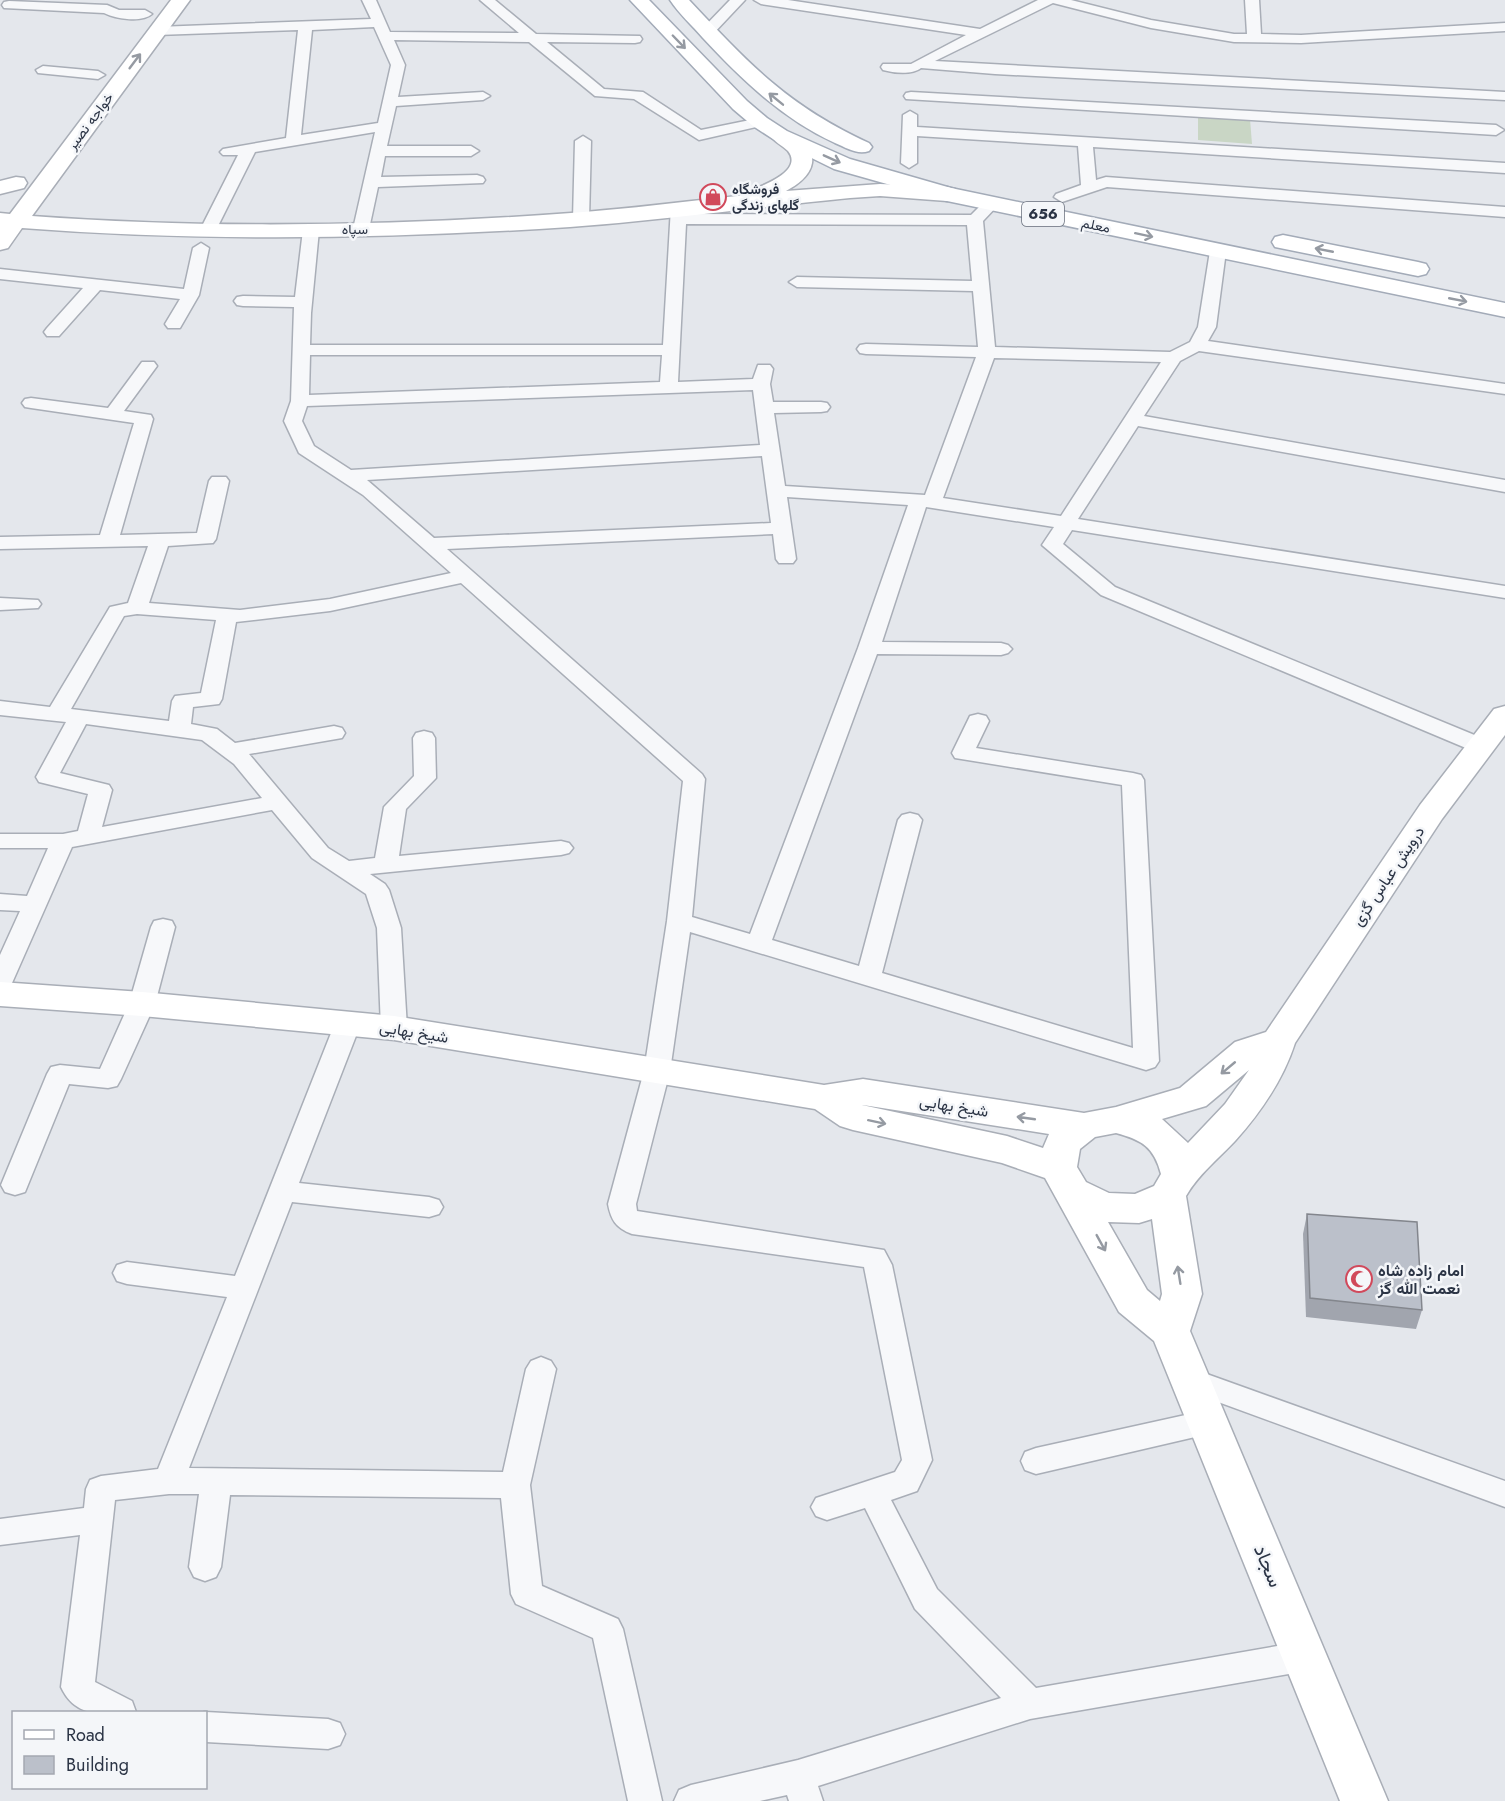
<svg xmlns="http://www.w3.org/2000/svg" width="1505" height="1801" viewBox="0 0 1505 1801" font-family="Jost,Vazirmatn,sans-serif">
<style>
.green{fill:#c9d6c5}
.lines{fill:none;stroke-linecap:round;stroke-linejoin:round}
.street-casing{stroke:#a9aeb7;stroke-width:3}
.secondary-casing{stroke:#a9aeb7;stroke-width:3}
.primary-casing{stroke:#a3abb8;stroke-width:3}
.street{fill:#f7f8fa;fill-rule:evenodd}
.secondary{fill:#fff;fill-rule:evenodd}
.primary{fill:#fff;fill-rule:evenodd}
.wall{fill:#a1a5ae}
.building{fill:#bbc0ca;stroke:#83868d;stroke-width:1.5}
.oneway{stroke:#959aa2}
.labels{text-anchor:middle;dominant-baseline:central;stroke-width:5;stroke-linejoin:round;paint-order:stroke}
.far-street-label{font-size:14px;fill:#2b3445;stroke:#f4f6f9}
.far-poi-label{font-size:14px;font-weight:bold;fill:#2b3445;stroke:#f4f6f9;text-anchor:start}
.shield{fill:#f4f6f9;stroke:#676e7b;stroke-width:1.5}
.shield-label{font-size:15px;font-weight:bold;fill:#2b3445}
.street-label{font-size:16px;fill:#2b3445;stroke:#f4f6f9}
.poi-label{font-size:16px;font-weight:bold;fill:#2b3445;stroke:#f4f6f9;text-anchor:start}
.near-street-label{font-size:20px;fill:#2b3445;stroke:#f4f6f9}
</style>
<rect width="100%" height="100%" fill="#e4e7ec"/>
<path class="green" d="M 1198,116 L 1250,119 L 1252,144 L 1198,140 Z"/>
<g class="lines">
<defs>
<path id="street" d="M 362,0 L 376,0 L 390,32 L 519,33 L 480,0 L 495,0 L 536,34 L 640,36 L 642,39 L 640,42 L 635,43 L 547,42 L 604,89 L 643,92 L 701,130 L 760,118 L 767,122 L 765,125 L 699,140 L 634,99 L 595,96 L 529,42 L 394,40 L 405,65 L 398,97 L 483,92 L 490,96 L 483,100 L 396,106 L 387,146 L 471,146 L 479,151 L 471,156 L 385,156 L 381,177 L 477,175 L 483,177 L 485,180 L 483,183 L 378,187 L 369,229 L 361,234 L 353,229 L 375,132 L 255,152 L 216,230 L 214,233 L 202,233 L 200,230 L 238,155 L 223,155 L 220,152 L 223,149 L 286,138 L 298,30 L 157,35 L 150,31 L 157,27 L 371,19 ZM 374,27 L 391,65 L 378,123 L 301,135 L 312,30 Z
M 730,0 L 745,0 L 712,35 L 702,35 L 700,32 L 702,29 Z
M 754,0 L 788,0 L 980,29 L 1038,0 L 1071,0 L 1151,20 L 1234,34 L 1247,34 L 1245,0 L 1259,0 L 1261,34 L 1301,35 L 1505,23 L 1505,31 L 1301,43 L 1234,42 L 1151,28 L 1053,3 L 935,61 L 1505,92 L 1505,100 L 995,74 L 921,68 C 912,75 894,73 883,70 L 881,67 L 883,64 L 911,64 L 966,35 L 761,4 Z
M 9,1 L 107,5 L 119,10 L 145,10 L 152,14 C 142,23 116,19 104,13 L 4,8 L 2,5 L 4,2 Z
M 43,66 L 98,71 L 105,75 L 98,79 L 38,73 L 36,70 Z
M 911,92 L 1496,125 L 1504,130 L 1496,135 L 906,99 L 904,96 L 906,93 Z
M 910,111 L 917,115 L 917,127 L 1505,163 L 1505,173 L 1093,147 L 1096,180 L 1106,177 L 1505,207 L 1505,217 L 1107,187 L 1062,202 L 1054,197 L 1056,194 L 1081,185 L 1078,146 L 917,136 L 917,163 L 909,168 L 901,163 L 903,115 Z
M 583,136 L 591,141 L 589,219 L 581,224 L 573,219 L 575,141 Z
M 992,198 L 1000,203 L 983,221 L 995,347 L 1170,352 L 1190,342 L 1198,327 L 1210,251 L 1218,246 L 1226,251 L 1216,327 L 1208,341 L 1505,384 L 1505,394 L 1199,351 L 1180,361 L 1144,416 L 1505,480 L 1505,492 L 1138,426 L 1078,519 L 1505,586 L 1505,598 L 1072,530 L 1063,544 L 1115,587 L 1489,741 L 1492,746 L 1489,751 L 1481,753 L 1473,751 L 1101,595 L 1042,545 L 1054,527 L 926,507 L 882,642 L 1001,643 L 1008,645 L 1012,649 L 1008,653 L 1001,655 L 877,654 L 772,940 L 859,966 L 898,820 L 902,815 L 910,813 L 918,815 L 922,820 L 882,973 L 1133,1048 L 1122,785 L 955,758 L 952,753 L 970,716 L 978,714 L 986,716 L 989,721 L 976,748 L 1133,773 L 1141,775 L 1144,780 L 1159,1061 L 1155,1067 L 1146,1070 L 690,932 L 670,1071 L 636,1204 L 637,1211 L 884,1250 L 892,1265 L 932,1460 L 917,1491 L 891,1500 L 937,1589 L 1036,1688 L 1306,1641 L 1318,1646 L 1322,1656 L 1318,1666 L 1306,1671 L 1030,1719 L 818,1786 L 823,1801 L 789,1801 L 787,1795 L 760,1801 L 674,1801 L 679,1790 L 691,1785 L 798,1760 L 1001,1698 L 915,1609 L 865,1508 L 827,1520 L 816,1516 L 811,1507 L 816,1498 L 895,1472 L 902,1460 L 864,1267 L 632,1234 C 616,1228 611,1220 608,1204 L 644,1071 L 667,921 L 683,781 L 461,583 L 330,611 L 236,622 L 222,699 L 219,704 L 193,707 L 191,724 L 217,729 L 235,743 L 334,726 L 342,728 L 345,733 L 342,738 L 249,754 L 328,848 L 349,861 L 375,858 L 384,807 L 414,776 L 413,738 L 416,733 L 424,731 L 432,733 L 435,738 L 436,778 L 406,809 L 399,856 L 561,841 L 569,843 L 573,848 L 569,853 L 561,855 L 370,874 L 385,884 L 389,890 L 401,928 L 407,1028 L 403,1034 L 394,1037 L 385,1034 L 381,1028 L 377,928 L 366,894 L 312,858 L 272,810 L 72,847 L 12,983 L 9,989 L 0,992 L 0,955 L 20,911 L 0,910 L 0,894 L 27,896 L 48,848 L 0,848 L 0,834 L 63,834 L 78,831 L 88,794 L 39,782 L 36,777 L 66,722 L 0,715 L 0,701 L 50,707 L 110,607 L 128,603 L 148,546 L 0,549 L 0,537 L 100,535 L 134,423 L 31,408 L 25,407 L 22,403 L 25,399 L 31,398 L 108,408 L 142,362 L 154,362 L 157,366 L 124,411 L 151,415 L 153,419 L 120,535 L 197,533 L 209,481 L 212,477 L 226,477 L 229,481 L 216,539 L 213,543 L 168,546 L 149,603 L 240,610 L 330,599 L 451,573 L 363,495 L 299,453 L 284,421 L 291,401 L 294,307 L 243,306 L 237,305 L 234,301 L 237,297 L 243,296 L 295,297 L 303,230 L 305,227 L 317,227 L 319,230 L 311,313 L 310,345 L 663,345 L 671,207 L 673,204 L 685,204 L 687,214 L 971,215 L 986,200 ZM 686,224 L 967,225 L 972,281 L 797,277 L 789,282 L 797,287 L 973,291 L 978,347 L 866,344 L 860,345 L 857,349 L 860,353 L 866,354 L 976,357 L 925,495 L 785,486 L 774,413 L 821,412 L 827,411 L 830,407 L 827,403 L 821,402 L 773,402 L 770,384 L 773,369 L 770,365 L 758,365 L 753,379 L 678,382 ZM 310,355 L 662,355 L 660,382 L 309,395 ZM 994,358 L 1161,362 L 1061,516 L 943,498 ZM 753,390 L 760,445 L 351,470 L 314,446 L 302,421 L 307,406 ZM 762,456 L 771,523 L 434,538 L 367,480 ZM 787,497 L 908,505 L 858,648 L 750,934 L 692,917 L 705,779 L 702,774 L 447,549 L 773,534 L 776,559 L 779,563 L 793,563 L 796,559 ZM 137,614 L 216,620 L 201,693 L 175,696 L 172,701 L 169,721 L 71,709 L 124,616 ZM 86,724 L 202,740 L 234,764 L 262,798 L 102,827 L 112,790 L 109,785 L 60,773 Z
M 201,243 L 209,248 L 199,295 L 180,328 L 168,328 L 165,324 L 180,299 L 100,290 L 59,336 L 47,336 L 44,332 L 47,328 L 83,288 L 0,279 L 0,269 L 184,289 L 193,248 Z
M 0,598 L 38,600 L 41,604 L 38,608 L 0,610 Z
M 163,919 L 172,921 L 175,927 L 155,1004 L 121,1079 L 117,1086 L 108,1088 L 69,1084 L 25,1192 L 15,1195 L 5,1192 L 1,1185 L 47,1074 L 51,1067 L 60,1065 L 100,1069 L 129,1004 L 151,927 L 154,921 Z
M 348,1014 L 357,1017 L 361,1023 L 299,1183 L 429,1197 L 439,1200 L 443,1207 L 439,1214 L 429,1217 L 292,1202 L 189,1468 L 503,1472 L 526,1369 L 531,1361 L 541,1357 L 551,1361 L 556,1369 L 530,1485 L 542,1586 L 618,1619 L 623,1629 L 662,1801 L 628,1801 L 593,1638 L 516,1604 L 511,1594 L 501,1498 L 230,1495 L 221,1567 L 216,1577 L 205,1581 L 194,1577 L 189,1567 L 199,1494 L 169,1494 L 115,1500 L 95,1682 L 132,1701 L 136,1712 C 105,1712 77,1721 61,1687 L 80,1535 L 0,1545 L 0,1519 L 84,1508 L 86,1489 L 90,1480 L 101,1476 L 158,1469 L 227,1297 L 127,1284 L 117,1281 L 113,1273 L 117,1265 L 127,1262 L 235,1276 L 335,1023 L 339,1017 Z
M 1190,1368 L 1505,1481 L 1505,1507 L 1180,1388 L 1175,1380 L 1180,1372 Z
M 1208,1410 L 1219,1413 L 1223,1422 L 1219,1431 L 1208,1434 L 1036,1474 L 1025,1470 L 1021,1461 L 1025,1452 L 1036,1448 Z
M 204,1712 L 206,1712 L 328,1719 L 340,1723 L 345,1734 L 340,1745 L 328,1749 L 206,1742 L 206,1712 Z"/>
<path id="secondary" d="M 171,0 L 190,0 L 32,216 C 210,229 392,226 571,213 C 629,209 688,201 747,195 L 749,191 C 762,186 804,171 788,151 C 782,145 774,142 770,135 L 773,131 C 789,127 815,145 812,163 C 810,176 797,185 786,191 L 880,184 L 947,187 L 955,189 L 958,194 L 955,199 L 947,201 L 880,196 L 850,198 C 757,207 664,220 570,227 C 388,239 204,242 22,228 L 8,248 L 0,250 L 0,213 L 10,214 Z
M 16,177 L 24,178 L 27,183 L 24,188 L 0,194 L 0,181 Z
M 1505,706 L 1505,735 L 1442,819 L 1295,1043 C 1283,1080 1261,1112 1235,1141 C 1218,1159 1198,1175 1186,1196 L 1202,1294 L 1190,1331 L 1388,1801 L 1340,1801 L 1154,1341 L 1119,1312 L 1045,1178 L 1002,1163 L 853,1130 L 840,1126 L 815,1109 L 394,1040 L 142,1016 L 0,1006 L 0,982 L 142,992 L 394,1016 L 824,1085 L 863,1079 L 1084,1113 L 1116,1107 L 1180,1088 L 1235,1042 L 1266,1032 L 1420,805 L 1494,709 ZM 1249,1070 L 1225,1104 L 1188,1143 L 1162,1119 L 1206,1106 ZM 862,1105 L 863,1105 L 1049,1134 L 1043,1148 L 1007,1136 ZM 1116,1133 C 1142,1140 1154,1147 1161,1174 L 1154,1186 L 1135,1194 L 1109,1193 L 1086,1182 L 1077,1167 L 1080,1149 L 1095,1137 ZM 1152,1219 L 1162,1294 L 1160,1301 L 1147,1290 L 1108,1222 L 1139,1223 Z"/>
<path id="primary" d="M 630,0 L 649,0 L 747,101 L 767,118 L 787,131 L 850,159 L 951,188 L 1505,303 L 1505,317 L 947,201 L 834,169 L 773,139 L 753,126 L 733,109 Z
M 670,0 L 689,0 C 749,64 788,106 869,143 L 872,147 L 869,151 C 857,155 847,148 835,143 C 783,119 742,80 703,38 C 692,25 679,14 670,0 Z
M 1283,235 L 1418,262 L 1426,264 L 1429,269 L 1426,274 L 1418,276 L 1275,247 L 1272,242 L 1275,237 Z"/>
</defs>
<use href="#street" class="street-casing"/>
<use href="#secondary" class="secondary-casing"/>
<use href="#primary" class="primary-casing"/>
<use href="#street" class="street"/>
<use href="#secondary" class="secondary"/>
<use href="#primary" class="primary"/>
</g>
<path class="wall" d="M 1307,1214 L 1422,1310 L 1416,1329 L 1306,1317 L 1303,1234 Z"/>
<path class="building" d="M 1307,1214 L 1417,1222 L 1422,1310 L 1310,1298 Z"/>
<defs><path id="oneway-shaft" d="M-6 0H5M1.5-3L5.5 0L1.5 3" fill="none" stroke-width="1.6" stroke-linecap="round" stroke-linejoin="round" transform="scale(1.5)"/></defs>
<g class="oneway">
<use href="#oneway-shaft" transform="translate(679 42) rotate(46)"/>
<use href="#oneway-shaft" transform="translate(135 61) rotate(-53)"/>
<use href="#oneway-shaft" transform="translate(776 99) rotate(-141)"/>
<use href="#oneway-shaft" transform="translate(832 159) rotate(24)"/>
<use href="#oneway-shaft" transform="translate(1144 235) rotate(12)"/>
<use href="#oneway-shaft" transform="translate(1324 250) rotate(-169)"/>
<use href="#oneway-shaft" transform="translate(1458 300) rotate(11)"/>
<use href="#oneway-shaft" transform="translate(1228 1068) rotate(140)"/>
<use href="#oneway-shaft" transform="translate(1026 1118) rotate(-172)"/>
<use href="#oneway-shaft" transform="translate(877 1122) rotate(12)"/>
<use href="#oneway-shaft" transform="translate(1101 1243) rotate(61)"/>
<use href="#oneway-shaft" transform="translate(1179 1275) rotate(-99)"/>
</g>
<defs>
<symbol id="shop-ring" viewBox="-11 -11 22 22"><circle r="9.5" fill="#f4f6f9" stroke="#d1495b" stroke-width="1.5"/><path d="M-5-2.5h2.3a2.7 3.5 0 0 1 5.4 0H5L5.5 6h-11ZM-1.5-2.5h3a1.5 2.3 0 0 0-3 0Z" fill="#d1495b"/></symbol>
<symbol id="mosque-ring" viewBox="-11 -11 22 22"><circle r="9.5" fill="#f4f6f9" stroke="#d1495b" stroke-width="1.5"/><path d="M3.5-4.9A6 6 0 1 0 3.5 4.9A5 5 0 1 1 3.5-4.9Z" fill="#d1495b"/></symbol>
</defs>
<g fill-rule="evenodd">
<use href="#shop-ring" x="698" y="182" width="30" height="30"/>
<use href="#mosque-ring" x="1344" y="1264" width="30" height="30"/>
</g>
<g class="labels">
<g class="far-street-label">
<text transform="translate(90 121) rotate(-53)">خواجه نصیر</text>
<text transform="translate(1096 225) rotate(12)">معلم</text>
<text x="355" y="229">سپاه</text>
</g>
<g class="far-poi-label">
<text x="732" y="189">فروشگاه<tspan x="732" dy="16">گلهای زندگی</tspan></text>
</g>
<rect class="shield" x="1022" y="202" width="42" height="24" rx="4.5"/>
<g class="shield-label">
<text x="1043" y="214">656</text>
</g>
<g class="street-label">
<text transform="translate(1388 876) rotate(-56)">درویش عباس گزی</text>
<text transform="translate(414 1032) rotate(9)">شیخ بهایی</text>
<text transform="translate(954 1106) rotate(9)">شیخ بهایی</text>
</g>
<g class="poi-label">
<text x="1378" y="1270">امام زاده شاه<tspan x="1378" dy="18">نعمت الله گز</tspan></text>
</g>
<g class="near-street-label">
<text transform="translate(1268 1566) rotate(67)">سجاد</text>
</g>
</g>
<rect x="12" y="1711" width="195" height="78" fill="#f4f6f9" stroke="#a4a8b1" stroke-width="1.5"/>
<rect x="24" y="1730" width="30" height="9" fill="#ffffff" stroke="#a4a8b1" stroke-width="1.5"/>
<text x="66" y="1741" font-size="18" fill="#2b3445">Road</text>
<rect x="24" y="1756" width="30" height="18" fill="#bbc0ca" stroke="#a4a8b1" stroke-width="1.5"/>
<text x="66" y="1771" font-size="18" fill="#2b3445">Building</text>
</svg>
